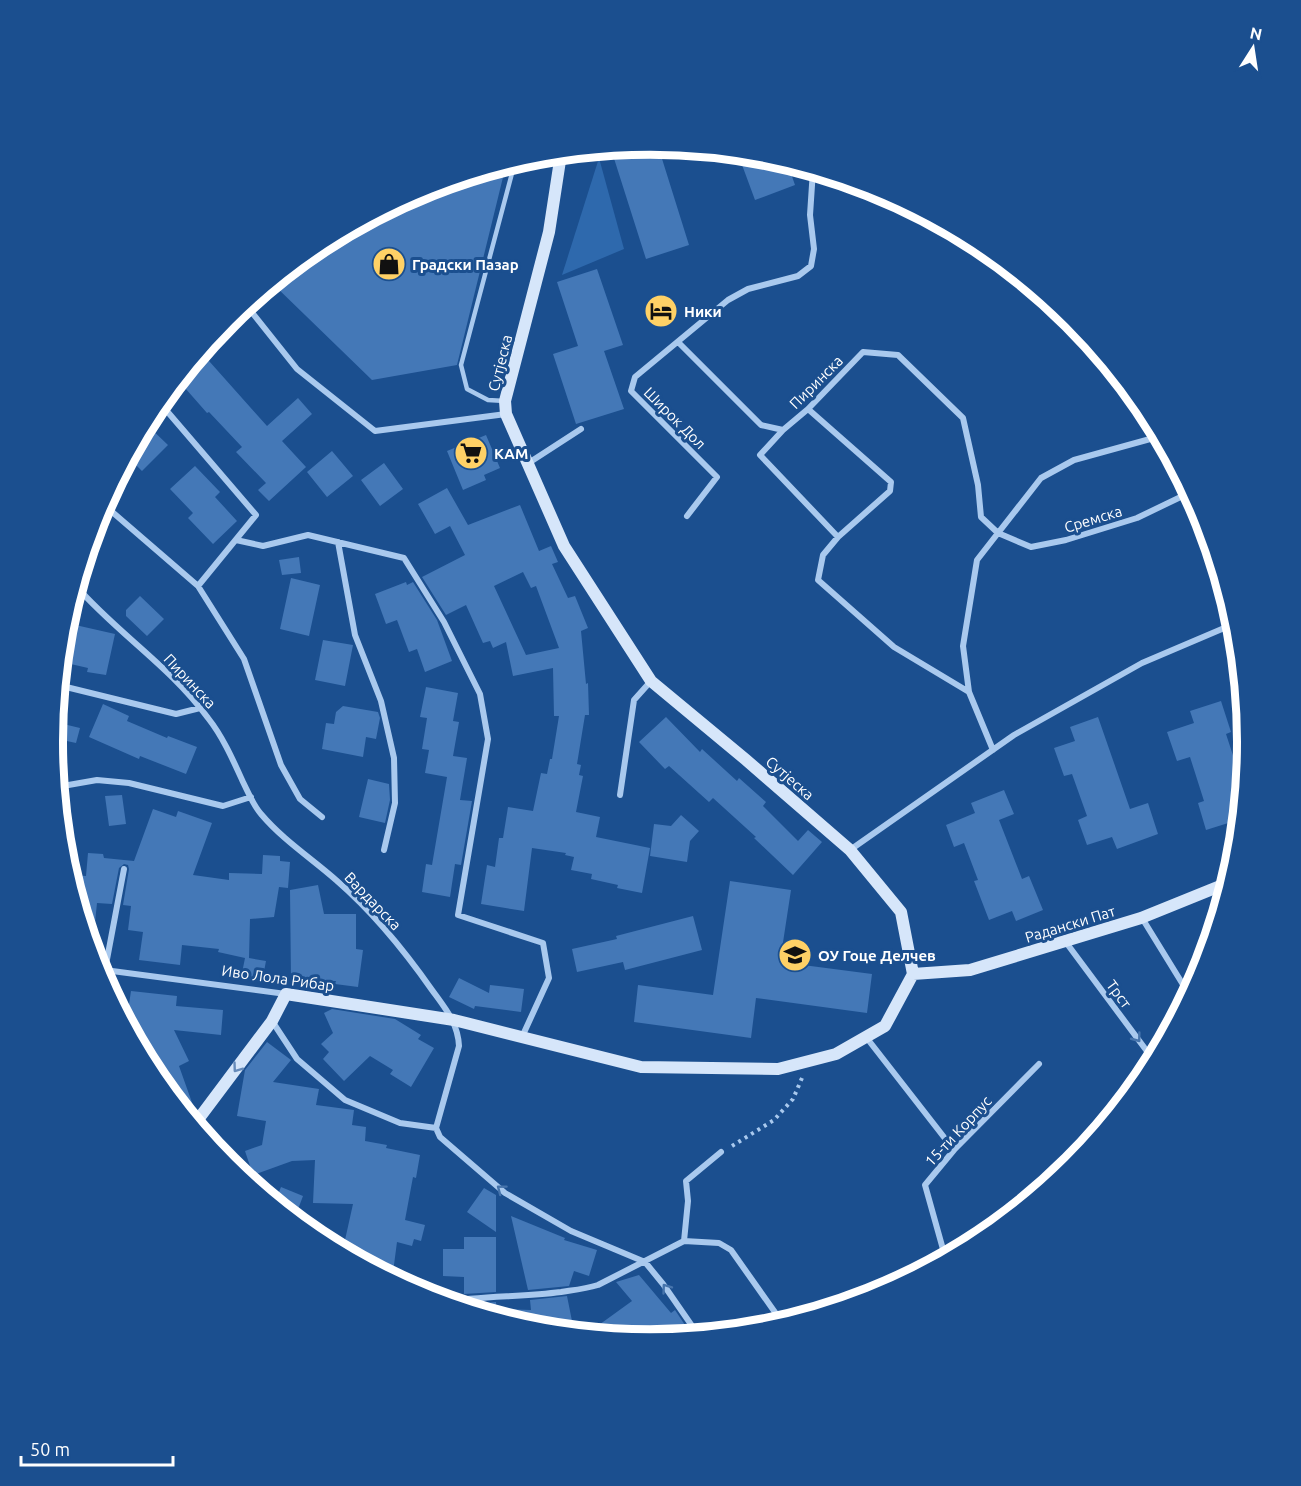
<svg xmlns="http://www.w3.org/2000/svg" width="1301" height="1486" viewBox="0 0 1301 1486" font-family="Ubuntu,sans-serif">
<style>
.green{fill:#2e69ad}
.building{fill:#4478b7;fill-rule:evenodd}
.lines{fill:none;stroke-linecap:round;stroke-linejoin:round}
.path{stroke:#a9c9ee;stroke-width:4;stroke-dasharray:3 4.5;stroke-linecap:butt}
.lane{stroke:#a9c9ee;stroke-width:4.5}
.street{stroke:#a9c9ee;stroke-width:6}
.secondary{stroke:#d6e6fa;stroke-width:12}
.oneway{stroke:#4674ac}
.oneway2{stroke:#668bba}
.labels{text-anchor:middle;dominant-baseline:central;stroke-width:6;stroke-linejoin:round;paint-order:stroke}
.poi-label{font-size:15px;font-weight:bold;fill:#fff;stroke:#1b4f8f;text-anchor:start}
.street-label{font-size:15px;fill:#fff;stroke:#1b4f8f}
.rim{fill:none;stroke:#fff;stroke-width:8}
</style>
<rect width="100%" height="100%" fill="#1b4f8f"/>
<path class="green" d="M 599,158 L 624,249 L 562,275 Z"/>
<path class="building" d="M 652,145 L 658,146 L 689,245 L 646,259 L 611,149 Z
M 738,154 L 768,157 L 787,162 L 795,185 L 755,200 Z
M 506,165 L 457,365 L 372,380 L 272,283 L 319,246 L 422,190 Z
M 597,269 L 623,345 L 604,351 L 624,409 L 576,424 L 553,354 L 578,346 L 557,282 Z
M 201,352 L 267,426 L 298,398 L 312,414 L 282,441 L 306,467 L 269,501 L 258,490 L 266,483 L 236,452 L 242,447 L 209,412 L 207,413 L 178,380 Z
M 146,424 L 168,445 L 142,471 L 128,457 Z
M 486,435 L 500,468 L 484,475 L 486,480 L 463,490 L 447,451 Z
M 332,451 L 353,476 L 327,497 L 307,472 Z
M 384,463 L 403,489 L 380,506 L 361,480 Z
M 195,466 L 220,492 L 215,497 L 237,521 L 213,544 L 188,518 L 193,513 L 170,489 Z
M 447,488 L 468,525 L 520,505 L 539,551 L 551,546 L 558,562 L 552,564 L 568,598 L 575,596 L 588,628 L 581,631 L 586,684 L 588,683 L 589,715 L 585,715 L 577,764 L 581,765 L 579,775 L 583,776 L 576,812 L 600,817 L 596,837 L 650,848 L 642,893 L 617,888 L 618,885 L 591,879 L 592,874 L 571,870 L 574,857 L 565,855 L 566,853 L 532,848 L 524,911 L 481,904 L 487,865 L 495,867 L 499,838 L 503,838 L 508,807 L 533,811 L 541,773 L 547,774 L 550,759 L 552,759 L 559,716 L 554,716 L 553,668 L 513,676 L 506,642 L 493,648 L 490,641 L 483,643 L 466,605 L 446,615 L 422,577 L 465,555 L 450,526 L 435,534 L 418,504 ZM 523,572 L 531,588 L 536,586 L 559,648 L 526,655 L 494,586 Z
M 299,557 L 301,573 L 282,575 L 279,560 Z
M 291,578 L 320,585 L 309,636 L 280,629 Z
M 406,582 L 407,585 L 413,582 L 437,620 L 452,661 L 425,672 L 417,649 L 409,652 L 397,620 L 386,624 L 375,594 Z
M 140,596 L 164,619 L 147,636 L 126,616 L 126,610 Z
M 71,624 L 115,634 L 106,675 L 87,672 L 88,668 L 62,662 Z
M 323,640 L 353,645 L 345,686 L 315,680 Z
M 426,687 L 458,693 L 453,721 L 459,722 L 453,756 L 467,758 L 460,800 L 472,801 L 461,865 L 455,864 L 450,897 L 422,892 L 426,864 L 432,865 L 447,777 L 425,773 L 429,750 L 422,749 L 427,718 L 420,717 Z
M 1221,701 L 1231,732 L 1226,734 L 1244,789 L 1241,819 L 1206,830 L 1198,803 L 1204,801 L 1190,757 L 1177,761 L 1167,732 L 1194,723 L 1190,711 Z
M 103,704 L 129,716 L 127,721 L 167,738 L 168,736 L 197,747 L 186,774 L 140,756 L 139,759 L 89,737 Z
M 343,706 L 378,712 L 380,718 L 376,739 L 366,737 L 363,757 L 322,749 L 326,723 L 334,724 L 336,712 Z
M 666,717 L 700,752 L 702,749 L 737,781 L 739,778 L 766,802 L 763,806 L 798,841 L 808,830 L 822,842 L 793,875 L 754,838 L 756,837 L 713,798 L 709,802 L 669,766 L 665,769 L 639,742 Z
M 1098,717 L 1130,809 L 1148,803 L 1158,834 L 1117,849 L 1112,837 L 1087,845 L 1078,820 L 1087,816 L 1072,774 L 1064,776 L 1054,748 L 1075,741 L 1070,727 Z
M 55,722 L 80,728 L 76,743 L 53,738 Z
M 368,779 L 389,784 L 390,800 L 385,823 L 359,817 Z
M 1004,790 L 1014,814 L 999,820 L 1022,879 L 1029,876 L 1043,910 L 1016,921 L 1012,911 L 989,920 L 974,881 L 978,880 L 964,843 L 954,847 L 946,825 L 975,813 L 971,803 Z
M 122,795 L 126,824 L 109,826 L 105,796 Z
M 153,809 L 176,817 L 178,811 L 212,823 L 193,875 L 229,880 L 229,873 L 262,874 L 263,855 L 280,856 L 280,861 L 290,862 L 288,888 L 279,887 L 274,917 L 250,919 L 249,958 L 266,961 L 262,982 L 241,978 L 245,958 L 218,952 L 219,949 L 182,945 L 180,965 L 139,960 L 143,932 L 128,930 L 131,906 L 123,905 L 129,869 L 128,865 L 124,864 L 119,868 L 112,904 L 97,903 L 92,952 L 69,875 L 86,876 L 88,853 L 103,854 L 104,858 L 134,861 Z
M 681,815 L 699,831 L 690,841 L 687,862 L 650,856 L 654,824 L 671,826 Z
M 730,881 L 791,890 L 780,962 L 872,974 L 867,1013 L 756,998 L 751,1038 L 634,1022 L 638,985 L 713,995 Z
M 318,885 L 324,914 L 356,914 L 356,949 L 363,950 L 358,987 L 335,984 L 336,981 L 291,981 L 290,890 Z
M 693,916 L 702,950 L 625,970 L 623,962 L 577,972 L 572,949 L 617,939 L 616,936 Z
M 459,978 L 489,993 L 490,985 L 524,989 L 521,1012 L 475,1006 L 474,1009 L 449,997 Z
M 131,991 L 177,996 L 176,1006 L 223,1010 L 221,1035 L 174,1030 L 189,1061 L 179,1066 L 195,1111 L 189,1118 L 153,1075 L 126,1024 Z
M 332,1009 L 395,1019 L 421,1035 L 418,1039 L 434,1048 L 411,1087 L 390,1074 L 393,1070 L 370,1056 L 344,1081 L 323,1059 L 329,1052 L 321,1044 L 333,1033 L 324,1013 Z
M 267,1042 L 291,1060 L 273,1082 L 319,1089 L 316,1105 L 354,1110 L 352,1125 L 366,1127 L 365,1141 L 387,1145 L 386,1148 L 420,1155 L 416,1178 L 413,1177 L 405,1220 L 425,1225 L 421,1241 L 414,1239 L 412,1246 L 397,1242 L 392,1280 L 314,1237 L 345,1240 L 353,1204 L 313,1203 L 315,1160 L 292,1161 L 253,1175 L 245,1151 L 262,1145 L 266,1121 L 237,1116 L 245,1070 Z
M 281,1187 L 303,1196 L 294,1220 L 274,1204 Z
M 484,1188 L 496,1195 L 496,1232 L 467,1212 Z
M 511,1216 L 565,1238 L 564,1240 L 597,1250 L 589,1276 L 574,1271 L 569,1286 L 528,1290 Z
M 464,1237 L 496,1237 L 496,1292 L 464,1294 L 464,1277 L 443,1276 L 443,1249 L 464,1249 Z
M 639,1275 L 671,1313 L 675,1310 L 693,1337 L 650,1341 L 585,1335 L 632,1301 L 616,1282 Z
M 567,1296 L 573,1326 L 548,1331 L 534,1329 L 464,1308 L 464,1305 L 496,1302 L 496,1309 L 531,1310 L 530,1300 Z"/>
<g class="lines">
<path class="path" d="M 732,1146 L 774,1120 L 793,1099 L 802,1078"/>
<path class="lane" d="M 505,401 L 488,400 L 467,389 L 461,365 L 515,162"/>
<path class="street" d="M 246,305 L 297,369 L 375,431 L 506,414
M 678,342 L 761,425 L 783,430 L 808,409 L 863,352 L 898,355 L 963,418 L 978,485 L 981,517 L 998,533 L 1031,547 L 1066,540 L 1137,518 L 1191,492
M 160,403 L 256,515 L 198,586
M 783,430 L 760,455 L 838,537 L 890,491 L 891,482 L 808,409
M 527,464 L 581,429
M 103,504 L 198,586 L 244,659 L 281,765 L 300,799 L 322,817
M 687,516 L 717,477 L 631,391 L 635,377 L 728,300 L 748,289 L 798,276 L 811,266 L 814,249 L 810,215 L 813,170
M 838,537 L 823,555 L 818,580 L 894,647 L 969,692
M 236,540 L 263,546 L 308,535 L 404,558 L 444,622 L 480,694 L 488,739 L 458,915 L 543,943 L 549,978 L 522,1037
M 338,542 L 355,635 L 381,701 L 394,758 L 395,803 L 384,850
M 76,586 C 117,633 171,667 208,718 C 223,737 233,760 243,782 C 248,792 253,805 261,814 C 283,840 311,858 336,880 C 373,912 404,950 432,990 C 445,1008 458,1023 459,1046 L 436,1128 L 440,1137 L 505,1193 L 571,1231 L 645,1262 L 663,1284 L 699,1336
M 58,685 L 176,714 L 200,708
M 993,750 L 969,692 L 963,646 L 977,560 L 1041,478 L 1074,460 L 1161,436
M 57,787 L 97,780 L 129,783 L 223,806 L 251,797
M 620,795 L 634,700 L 651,681
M 850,850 L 1014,735 L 1142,663 L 1236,623
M 1142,918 L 1190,996
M 1065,941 L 1155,1062
M 97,969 L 286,994
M 105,970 L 124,869
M 272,1021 L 297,1059 L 345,1100 L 400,1123 L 436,1128
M 866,1037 L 954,1150
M 684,1241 L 688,1201 L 686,1181 L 721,1152
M 946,1260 L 925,1185 L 954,1150 L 1039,1064
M 444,1302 C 482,1296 522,1297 561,1292 C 574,1290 585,1289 598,1285 L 684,1241 L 719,1243 L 731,1250 L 779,1318"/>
<path class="secondary" d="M 913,974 L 970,970 L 1141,918 L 1230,882
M 194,1125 L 272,1021 L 286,994 L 454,1020 L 641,1067 L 778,1069 L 836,1054 L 885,1026 L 913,974 L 901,912 L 850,850 L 745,759 L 651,681 L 564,546 L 506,414 L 505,401 L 549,232 L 561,154"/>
</g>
<defs><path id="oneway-chevron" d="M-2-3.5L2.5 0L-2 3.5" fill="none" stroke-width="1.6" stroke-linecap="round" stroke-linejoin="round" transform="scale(1.5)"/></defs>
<g class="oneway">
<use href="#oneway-chevron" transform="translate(1137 1038) rotate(53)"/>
<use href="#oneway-chevron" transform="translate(501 1189) rotate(-143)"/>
<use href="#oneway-chevron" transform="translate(666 1288) rotate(-126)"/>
</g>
<use class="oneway2" href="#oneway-chevron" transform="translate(237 1068) rotate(126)"/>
<defs>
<symbol id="shop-disc" viewBox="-11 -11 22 22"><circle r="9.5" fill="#ffd166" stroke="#1b4f8f"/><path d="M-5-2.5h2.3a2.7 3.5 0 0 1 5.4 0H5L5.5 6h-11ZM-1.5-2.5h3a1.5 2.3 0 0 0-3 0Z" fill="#111"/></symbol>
<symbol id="hotel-disc" viewBox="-11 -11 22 22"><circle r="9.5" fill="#ffd166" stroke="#1b4f8f"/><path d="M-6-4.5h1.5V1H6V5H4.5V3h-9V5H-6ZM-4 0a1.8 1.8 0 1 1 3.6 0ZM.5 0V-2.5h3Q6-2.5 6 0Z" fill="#111"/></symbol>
<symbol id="supermarket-disc" viewBox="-11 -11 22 22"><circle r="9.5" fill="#ffd166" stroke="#1b4f8f"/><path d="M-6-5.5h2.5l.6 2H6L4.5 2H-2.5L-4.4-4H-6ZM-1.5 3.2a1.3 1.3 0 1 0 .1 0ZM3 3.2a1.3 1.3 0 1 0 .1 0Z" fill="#111"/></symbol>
<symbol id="school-disc" viewBox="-11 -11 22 22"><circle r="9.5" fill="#ffd166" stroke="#1b4f8f"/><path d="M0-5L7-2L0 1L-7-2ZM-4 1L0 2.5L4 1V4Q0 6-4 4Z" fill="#111"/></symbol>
</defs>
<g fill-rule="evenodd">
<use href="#shop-disc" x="370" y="245" width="38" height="38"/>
<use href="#hotel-disc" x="642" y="292" width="38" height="38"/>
<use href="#supermarket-disc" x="452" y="434" width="38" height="38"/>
<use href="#school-disc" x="776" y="936" width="38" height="38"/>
</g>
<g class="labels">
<g class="poi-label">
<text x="412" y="264">Градски Пазар</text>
<text x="684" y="311">Ники</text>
<text x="494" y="453">КАМ</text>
<text x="818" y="955">ОУ Гоце Делчев</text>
</g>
<g class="street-label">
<text transform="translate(500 363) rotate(-76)">Сутјеска</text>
<text transform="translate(816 382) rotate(-45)">Пиринска</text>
<text transform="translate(675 418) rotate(45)">Широк Дол</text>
<text transform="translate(1093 519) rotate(-17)">Сремска</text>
<text transform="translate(190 681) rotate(47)">Пиринска</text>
<text transform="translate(790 778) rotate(41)">Сутјеска</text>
<text transform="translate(373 901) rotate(46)">Вардарска</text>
<text transform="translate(1070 924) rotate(-17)">Радански Пат</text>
<text transform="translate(278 978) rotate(8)">Иво Лола Рибар</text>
<text transform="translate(1119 994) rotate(53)">Трст</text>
<text transform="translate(958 1131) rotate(-47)">15-ти Корпус</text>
</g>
</g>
<path d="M0 0H1301V1486H0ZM63 742a587 587 0 1 1 1174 0a587 587 0 1 1-1174 0Z" fill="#1b4f8f" fill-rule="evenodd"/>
<path class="rim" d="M63 742a587 587 0 1 1 1174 0a587 587 0 1 1-1174 0Z"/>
<g transform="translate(1253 48) rotate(12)" stroke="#1b4f8f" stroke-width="4.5" paint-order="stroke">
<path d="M0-4.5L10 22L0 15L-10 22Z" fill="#ffffff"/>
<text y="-9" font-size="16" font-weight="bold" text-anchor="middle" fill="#ffffff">N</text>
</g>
<path d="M21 1456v9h152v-9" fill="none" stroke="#ffffff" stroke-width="3"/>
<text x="30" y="1456" font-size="18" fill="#ffffff" stroke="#1b4f8f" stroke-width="4.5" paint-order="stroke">50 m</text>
</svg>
